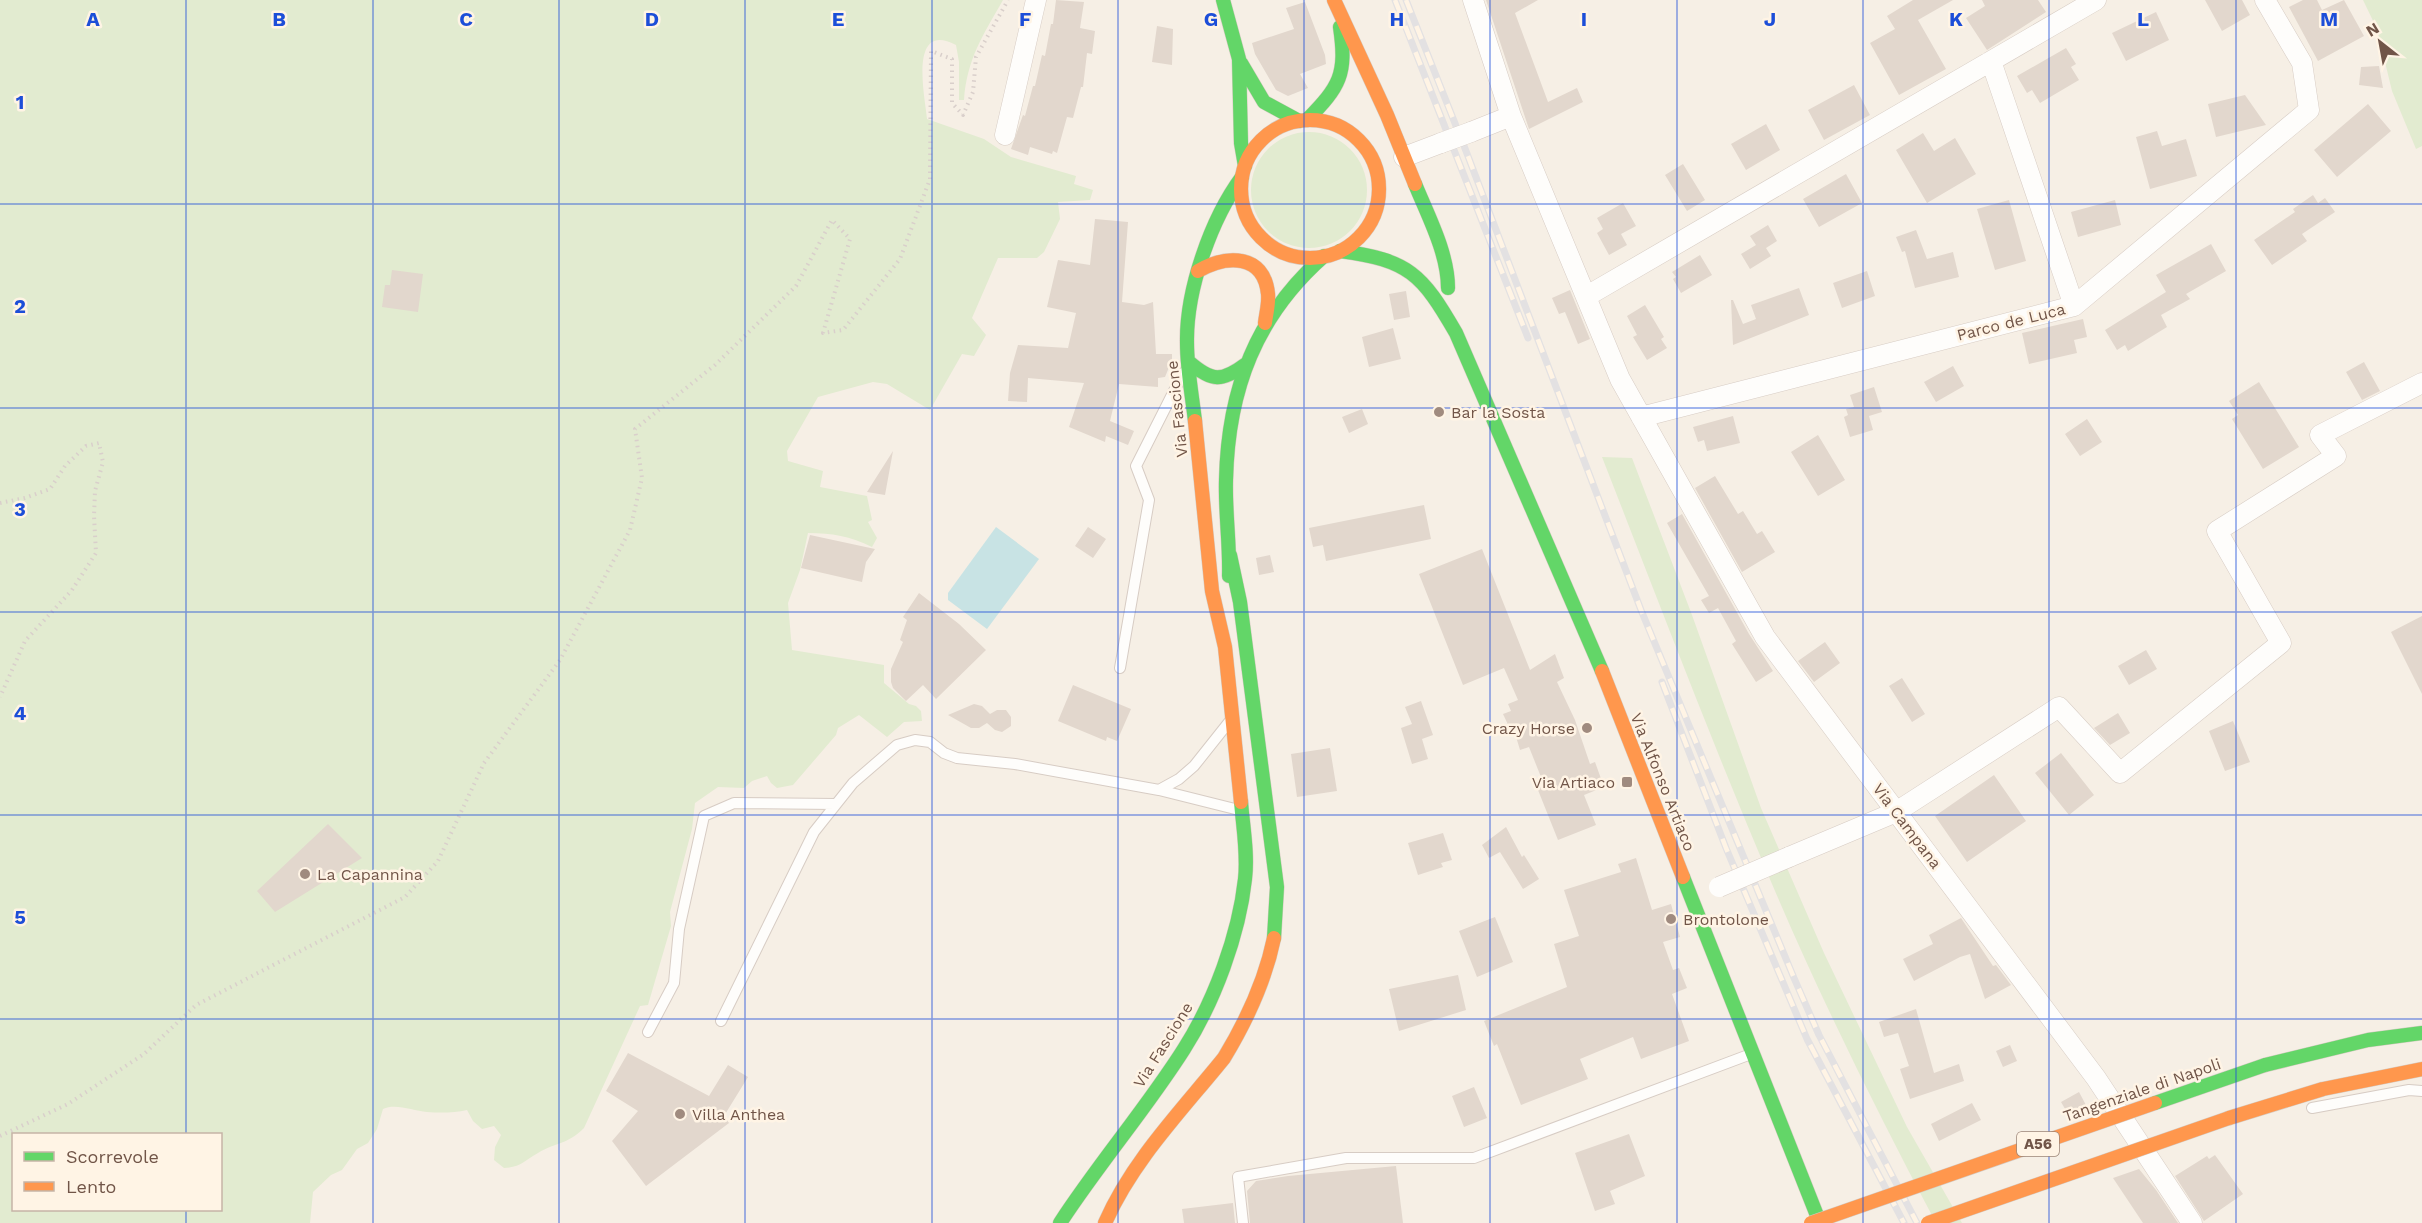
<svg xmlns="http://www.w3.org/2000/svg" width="2422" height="1223" viewBox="0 0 2422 1223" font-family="'Work Sans',sans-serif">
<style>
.green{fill:#e2ebd0;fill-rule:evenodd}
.water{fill:#c8e3e4}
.building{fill:#e2d7cd}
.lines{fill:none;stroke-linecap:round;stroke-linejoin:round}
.lane-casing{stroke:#d7ccc4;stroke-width:12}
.street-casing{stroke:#d7ccc4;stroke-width:21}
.fast-casing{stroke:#d6cbc2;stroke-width:15}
.slow-casing{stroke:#d6cbc2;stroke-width:15}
.path{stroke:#d9cfcb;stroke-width:4;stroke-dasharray:1.5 4.5;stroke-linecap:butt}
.lane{stroke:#fefdfb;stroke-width:10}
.street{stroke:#fefdfb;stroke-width:20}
.fast{stroke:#63d668;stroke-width:14}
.slow{stroke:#ff974d;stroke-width:14}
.rail-casing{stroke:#e3e1e2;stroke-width:7}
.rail{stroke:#fff4e5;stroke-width:4.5;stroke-dasharray:14;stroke-linecap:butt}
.street-bridge-casing{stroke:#d7ccc4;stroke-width:21;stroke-linecap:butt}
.fast-bridge-casing{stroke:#d4cac3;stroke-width:15;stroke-linecap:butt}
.slow-bridge-casing{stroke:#d4cac3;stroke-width:15;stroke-linecap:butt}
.street-bridge{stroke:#fefdfb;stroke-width:20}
.fast-bridge{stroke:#63d668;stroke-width:14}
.slow-bridge{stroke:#ff974d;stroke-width:14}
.grid{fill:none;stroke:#1d4ed8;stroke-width:1.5;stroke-opacity:0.55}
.poi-dot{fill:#a08b7f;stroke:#fff4e5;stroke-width:2}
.labels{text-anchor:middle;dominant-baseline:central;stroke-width:5;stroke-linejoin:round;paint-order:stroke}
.shield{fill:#fff4e5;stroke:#9c8577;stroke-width:1.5}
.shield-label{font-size:15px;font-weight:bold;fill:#715548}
.street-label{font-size:16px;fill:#715548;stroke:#fff4e5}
.poi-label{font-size:16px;fill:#715548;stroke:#fff4e5;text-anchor:start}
.grid-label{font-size:20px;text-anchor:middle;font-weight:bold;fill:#1d4ed8;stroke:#fff4e5;stroke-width:5;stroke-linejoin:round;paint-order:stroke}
</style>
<rect width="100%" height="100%" fill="#f6efe5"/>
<path class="green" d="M 0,0 L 1003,0 C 983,35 967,59 964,100 L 959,100 L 959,62 L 956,45 C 908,20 925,97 927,119 L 984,139 L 1011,157 L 1076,176 L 1074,184 L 1093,190 L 1090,200 L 1058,202 L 1060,219 L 1044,252 L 1037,258 L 998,258 L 972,318 L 986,335 L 974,356 L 962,354 L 930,410 L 887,384 L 873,382 L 818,397 L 787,451 L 788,461 L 823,471 L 820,487 L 867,496 L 872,520 L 868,522 L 877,538 L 872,547 C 850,536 832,533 808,533 L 800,570 L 788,603 L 792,650 L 884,665 L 884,683 L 909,704 L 916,706 L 921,711 L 922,721 L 904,722 L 887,737 L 859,715 L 838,728 L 836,735 L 793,785 L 777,788 L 771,783 L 767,776 L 752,781 L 744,788 L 718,787 L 695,803 L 692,829 L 670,912 L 671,926 L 648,1005 L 640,1006 L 584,1128 C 567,1145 556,1142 538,1153 C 523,1161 522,1167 504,1168 L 494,1160 L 495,1147 L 501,1135 L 494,1126 L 482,1129 L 473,1121 L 467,1110 C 454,1113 440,1113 427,1112 C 413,1111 396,1103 383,1109 L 377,1129 L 368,1143 L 357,1149 L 342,1170 L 331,1175 L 313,1192 L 310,1223 L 0,1223 ZM 14,1134 L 220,1134 L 220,1210 L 14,1210 Z
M 2363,0 L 2422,0 L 2422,146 L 2416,149 L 2392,91 L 2377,29 Z
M1251 190a58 58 0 1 1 116 0a58 58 0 1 1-116 0Z
M 1602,457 L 1632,458 L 1692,615 L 1761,808 L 1824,953 L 1907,1127 L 1962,1223 L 1936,1223 C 1877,1112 1821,999 1772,884 C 1712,743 1658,600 1602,457 Z"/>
<path class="water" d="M 996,527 L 1039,559 L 987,629 L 948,600 L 948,593 Z"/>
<path class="building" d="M 1056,0 L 1084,2 L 1080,28 L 1095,31 L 1092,54 L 1087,53 L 1083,87 L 1081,87 L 1073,118 L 1067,117 L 1057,153 L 1053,151 L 1052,154 L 1030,147 L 1028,155 L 1011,149 L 1023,115 L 1025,116 L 1033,86 L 1035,86 L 1042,55 L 1045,56 L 1051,24 L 1053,24 Z
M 1486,0 L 1538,0 L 1515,13 L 1548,102 L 1577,88 L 1583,102 L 1529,129 Z
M 1913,0 L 1953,0 L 1918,20 L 1946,69 L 1899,95 L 1870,43 L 1895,29 L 1887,16 Z
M 1982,0 L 2038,0 L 2046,12 L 1987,50 L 1966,18 L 1985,6 Z
M 2205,0 L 2242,0 L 2250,15 L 2222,31 Z
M 2303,0 L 2317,0 L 2322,10 L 2344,0 L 2364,36 L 2318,61 L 2289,7 Z
M 1305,2 L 1325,55 L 1326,64 L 1300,74 L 1308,88 L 1288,96 L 1276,90 L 1255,54 L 1252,43 L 1294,29 L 1286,8 Z
M 2156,12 L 2169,40 L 2126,61 L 2112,33 Z
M 1157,26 L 1173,29 L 1172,65 L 1152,62 Z
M 2066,48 L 2076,64 L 2071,67 L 2079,80 L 2040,103 L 2032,90 L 2027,93 L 2017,76 Z
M 2379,66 L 2383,88 L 2359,85 L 2361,67 Z
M 1854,85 L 1870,115 L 1824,140 L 1808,110 Z
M 2245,95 L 2266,125 L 2216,137 L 2208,104 Z
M 2368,104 L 2391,131 L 2337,177 L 2314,150 Z
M 1766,124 L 1780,150 L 1746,170 L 1731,144 Z
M 2157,131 L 2162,146 L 2186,139 L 2197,176 L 2150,189 L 2136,137 Z
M 1923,133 L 1934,151 L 1955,138 L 1976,174 L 1927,203 L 1896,150 Z
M 1683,164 L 1705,200 L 1687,211 L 1665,175 Z
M 1846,174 L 1862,203 L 1819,227 L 1803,199 Z
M 2313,195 L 2318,203 L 2325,198 L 2335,212 L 2302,234 L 2307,241 L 2272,265 L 2254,240 L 2295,212 L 2293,209 Z
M 2009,200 L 2026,261 L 1995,270 L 1977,209 Z
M 2115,200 L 2121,225 L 2078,237 L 2071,212 Z
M 1623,203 L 1636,226 L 1621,234 L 1627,245 L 1609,255 L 1597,233 L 1603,229 L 1597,218 Z
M 1095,219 L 1128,222 L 1122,302 L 1144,305 L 1153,302 L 1156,354 L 1172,354 L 1172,360 L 1165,377 L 1158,378 L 1158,387 L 1119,384 L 1110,421 L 1134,431 L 1128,445 L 1106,436 L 1105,442 L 1069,427 L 1084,383 L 1028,378 L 1027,402 L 1008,401 L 1010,373 L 1018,345 L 1068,348 L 1076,313 L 1047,307 L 1058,260 L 1090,265 Z
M 1768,225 L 1777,241 L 1766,248 L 1771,256 L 1750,269 L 1741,254 L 1756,245 L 1750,236 Z
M 1916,230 L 1927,259 L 1953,252 L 1959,277 L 1915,288 L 1905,251 L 1902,252 L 1896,237 Z
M 2211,244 L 2226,271 L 2186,294 L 2190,299 L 2161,315 L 2167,327 L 2128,351 L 2125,345 L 2117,350 L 2105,330 L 2166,292 L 2156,275 Z
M 1700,255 L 1712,275 L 1681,293 L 1673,279 L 1676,277 L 1672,272 Z
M 392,270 L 423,274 L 418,312 L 382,307 L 385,285 L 390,285 Z
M 1867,271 L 1875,296 L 1842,308 L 1833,283 Z
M 1799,288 L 1809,315 L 1733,345 L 1731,300 L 1733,300 L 1743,324 L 1756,319 L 1751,305 Z
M 1570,290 L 1590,339 L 1578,344 L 1565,312 L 1559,314 L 1552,298 Z
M 1406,291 L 1410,317 L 1394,320 L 1389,294 Z
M 1645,305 L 1664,337 L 1661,339 L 1667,348 L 1647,360 L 1633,337 L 1637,335 L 1627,316 Z
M 2083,319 L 2087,337 L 2074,340 L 2077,353 L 2029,364 L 2022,333 Z
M 1393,328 L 1401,359 L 1369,367 L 1362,337 Z
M 2364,362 L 2380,391 L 2362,400 L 2346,372 Z
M 1953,366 L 1964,386 L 1936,402 L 1924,382 Z
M 2259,382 L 2299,447 L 2263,469 L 2232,419 L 2238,415 L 2229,401 Z
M 1874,387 L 1882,412 L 1869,416 L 1873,430 L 1850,437 L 1844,417 L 1848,415 L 1846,409 L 1854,407 L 1850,395 Z
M 1362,409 L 1368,424 L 1349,433 L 1342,417 Z
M 1733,416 L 1740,443 L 1707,451 L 1704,440 L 1698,442 L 1693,427 Z
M 2087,419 L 2102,442 L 2080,456 L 2065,434 Z
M 1818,435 L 1845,480 L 1818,496 L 1791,452 Z
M 893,451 L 885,495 L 867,492 Z
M 1715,476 L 1738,514 L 1743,511 L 1757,534 L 1762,531 L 1775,552 L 1742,572 L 1695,488 Z
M 1424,505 L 1431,539 L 1326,561 L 1323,545 L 1313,547 L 1309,528 Z
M 1682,514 L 1749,634 L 1773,671 L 1756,682 L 1732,644 L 1736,641 L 1718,608 L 1709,613 L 1701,600 L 1709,596 L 1667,523 Z
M 1088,527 L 1106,539 L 1093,558 L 1075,546 Z
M 810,535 L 875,549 L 866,562 L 862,582 L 801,568 Z
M 1482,549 L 1530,670 L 1555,654 L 1564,678 L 1557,682 L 1575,720 L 1590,764 L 1595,762 L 1604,787 L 1584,795 L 1596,825 L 1558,840 L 1536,785 L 1543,782 L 1529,747 L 1520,750 L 1514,730 L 1511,731 L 1503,714 L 1511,711 L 1508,704 L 1518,700 L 1504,668 L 1463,685 L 1419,574 Z
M 1270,555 L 1274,572 L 1259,575 L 1256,558 Z
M 919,593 L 959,624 L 986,650 L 936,699 L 923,685 L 906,701 L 893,688 L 891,682 L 891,669 L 903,642 L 900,640 L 907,620 L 903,617 Z
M 2422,616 L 2422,694 L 2391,632 Z
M 1825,642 L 1840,663 L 1814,682 L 1798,661 Z
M 2146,650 L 2157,669 L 2129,685 L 2118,666 Z
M 1902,678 L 1925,714 L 1912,722 L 1889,686 Z
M 1073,685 L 1131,709 L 1117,741 L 1107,737 L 1106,741 L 1058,721 Z
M 1421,701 L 1433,735 L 1422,739 L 1428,759 L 1412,764 L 1401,728 L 1412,724 L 1405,707 Z
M 974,704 L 982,706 L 990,714 L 997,710 L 1006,710 L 1011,717 L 1011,726 L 1002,732 L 995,730 L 987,723 L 979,728 L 971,728 L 948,715 Z
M 2118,713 L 2130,733 L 2110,745 L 2094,728 Z
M 2233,721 L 2250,762 L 2225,771 L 2209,731 Z
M 1330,748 L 1337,791 L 1297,797 L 1291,754 Z
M 2061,753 L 2094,795 L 2069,815 L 2035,773 Z
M 1994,775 L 2026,821 L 1967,862 L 1935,816 Z
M 328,824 L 362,858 L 275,912 L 257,891 Z
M 1506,827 L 1522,857 L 1524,855 L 1539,879 L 1523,889 L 1500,852 L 1489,858 L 1482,845 Z
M 1443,833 L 1452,860 L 1441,863 L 1443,867 L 1418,875 L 1408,843 Z
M 1636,858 L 1652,910 L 1671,904 L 1680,937 L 1663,942 L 1673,970 L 1679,968 L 1687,988 L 1672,994 L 1689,1041 L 1641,1059 L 1633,1037 L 1580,1059 L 1588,1079 L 1521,1105 L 1497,1044 L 1494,1046 L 1484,1021 L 1567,987 L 1554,944 L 1579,936 L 1564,890 L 1621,872 L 1618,864 Z
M 1495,917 L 1513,962 L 1477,977 L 1459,931 Z
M 1961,918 L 1993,966 L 1996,965 L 2011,985 L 1985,999 L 1970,954 L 1960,957 L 1914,981 L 1903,959 L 1933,944 L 1929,935 Z
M 1458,975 L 1466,1010 L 1399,1031 L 1389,989 Z
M 1916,1009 L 1934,1073 L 1959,1064 L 1964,1081 L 1910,1099 L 1900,1069 L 1909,1066 L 1898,1033 L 1884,1037 L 1879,1022 Z
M 2010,1045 L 2017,1061 L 2003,1067 L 1996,1051 Z
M 628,1053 L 709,1096 L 728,1065 L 748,1077 L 724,1116 L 729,1123 L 646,1186 L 612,1141 L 638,1111 L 606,1091 Z
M 1474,1087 L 1487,1118 L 1464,1127 L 1452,1096 Z
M 2079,1092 L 2087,1107 L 2068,1114 L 2061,1102 Z
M 1972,1103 L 1981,1120 L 1939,1141 L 1931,1124 Z
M 1629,1134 L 1645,1176 L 1610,1191 L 1615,1204 L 1595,1211 L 1575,1153 Z
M 2215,1155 L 2243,1194 L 2204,1221 L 2175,1176 L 2207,1156 L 2209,1159 Z
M 1396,1166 L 1403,1223 L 1250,1223 L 1247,1191 L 1256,1181 L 1288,1176 Z
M 2139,1169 L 2156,1190 L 2178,1223 L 2143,1223 L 2113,1178 Z
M 1233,1203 L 1235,1223 L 1184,1223 L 1182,1209 Z"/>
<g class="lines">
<defs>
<path id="lane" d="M 1120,668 L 1149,500 L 1136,466 L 1183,373
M 1159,790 L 1179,779 L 1194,766 L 1229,722
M 721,1021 L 814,832 L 853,783 L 897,745 L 915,740 L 930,742 L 944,753 L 957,758 L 1015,764 L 1159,790 L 1239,810
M 648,1032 L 674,983 L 679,929 L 704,816 L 734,803 L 836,804
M 2312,1108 L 2409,1090 L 2422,1091
M 1243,1223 L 1238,1177 L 1346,1158 L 1474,1158 L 1751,1054"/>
<path id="street" d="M 1473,0 L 1511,116
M 1991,61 L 2074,306
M 1471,132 L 1511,116 L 1620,379 L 1765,637 L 2096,1078 L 2192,1223
M 1005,135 L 1036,0
M 1404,157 L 1441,143
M 1587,296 L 2096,0
M 1641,417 L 2074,306 L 2309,110 L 2302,63 L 2265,0
M 1789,857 L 1896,812 L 2059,707 L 2120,773 L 2281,643 L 2217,531 L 2336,456 L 2320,435 L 2422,383"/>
<path id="fast" d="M 1223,0 L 1239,59 L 1241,143 L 1245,166
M 1241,63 L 1264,102 L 1299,121
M 1307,120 C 1340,86 1347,75 1340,27
M 1415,184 C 1428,216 1448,253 1448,288
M 1340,251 C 1409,260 1422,274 1456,333 L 1602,671
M 1189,362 C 1212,382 1222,382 1246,364
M 1195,421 C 1192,395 1187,369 1187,343 C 1186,290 1211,219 1242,177
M 1230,555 L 1240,602 L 1277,887 L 1274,938
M 1229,576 C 1230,544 1225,512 1226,480 C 1228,389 1256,316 1324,256
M 1683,877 L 1820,1223
M 2265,1065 L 2368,1040 L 2422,1033
M 1060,1223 C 1099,1163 1146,1109 1184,1049 C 1214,1002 1239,935 1245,879 C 1248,854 1243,827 1241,802"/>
<path id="slow" d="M 1334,0 L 1387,115 L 1415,184
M1241 189a69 69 0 1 1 138 0a69 69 0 1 1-138 0Z
M 1198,271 C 1226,255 1264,253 1268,294 C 1269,304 1266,314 1265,323
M 1195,421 L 1212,591 L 1225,647 L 1241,802
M 1602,671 L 1683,877
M 2229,1118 L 2323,1089 L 2422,1069
M 1105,1223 C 1132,1161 1182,1110 1224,1058 C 1247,1020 1265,982 1274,938"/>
</defs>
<use href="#lane" class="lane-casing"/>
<use href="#street" class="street-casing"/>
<use href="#fast" class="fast-casing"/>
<use href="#slow" class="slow-casing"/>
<path class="path" d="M 0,503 L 25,498 L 50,489 L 65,466 L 86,446 L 99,443 L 103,462 L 95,491 L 94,516 L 96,553 L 72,590 L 25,641 L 0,697
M 0,1136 L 68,1104 L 144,1054 L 196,1005 L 405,897 L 438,861 L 484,763 L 560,660 L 630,530 L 642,478 L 635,429 L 715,365 L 796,286 L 832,220 L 850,239 L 823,333 L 843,330 L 900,259 L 930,179 L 931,51 L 952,59 L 952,103 L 963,115 L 973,92 L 976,57 L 1008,0"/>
<use href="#lane" class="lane"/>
<use href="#street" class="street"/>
<use href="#fast" class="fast"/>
<use href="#slow" class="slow"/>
<defs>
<path id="rail" d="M 1395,0 L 1528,338
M 1406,0 L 1466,151 L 1641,610 L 1794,978 L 1819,1035 L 1917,1223
M 1662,682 L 1726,848 L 1807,1039 L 1904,1223"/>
</defs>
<use href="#rail" class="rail-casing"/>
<use href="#rail" class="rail"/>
<defs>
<path id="street-bridge" d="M 1441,143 L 1471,132
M 1719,887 L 1789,857"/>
<path id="fast-bridge" d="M 2155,1103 L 2265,1065"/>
<path id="slow-bridge" d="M 1811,1223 L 2155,1103
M 1928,1223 L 2229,1118"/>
</defs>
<use href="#street-bridge" class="street-bridge-casing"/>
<use href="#fast-bridge" class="fast-bridge-casing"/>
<use href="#slow-bridge" class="slow-bridge-casing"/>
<use href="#street-bridge" class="street-bridge"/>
<use href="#fast-bridge" class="fast-bridge"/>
<use href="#slow-bridge" class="slow-bridge"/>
</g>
<path class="grid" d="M 186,0 L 186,1134M 373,0 L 373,1223M 559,0 L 559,1223M 745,0 L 745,1223M 932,0 L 932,1223M 1118,0 L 1118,1223M 1304,0 L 1304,1223M 1490,0 L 1490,1223M 1677,0 L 1677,1223M 1863,0 L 1863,1223M 2049,0 L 2049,1223M 2236,0 L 2236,1223M 0,204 L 2422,204M 0,408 L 2422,408M 0,612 L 2422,612M 0,815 L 2422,815M 0,1019 L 2422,1019M 186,1210 L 186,1223"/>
<g class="poi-dot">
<circle cx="1439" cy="412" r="6"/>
<circle cx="1587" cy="728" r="6"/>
<rect x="1621" y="776" width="12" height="12" rx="3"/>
<circle cx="305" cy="874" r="6"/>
<circle cx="1671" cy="919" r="6"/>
<circle cx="680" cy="1114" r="6"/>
</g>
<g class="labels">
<rect class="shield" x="2017" y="1132" width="42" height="24" rx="4.5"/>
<g class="shield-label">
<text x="2038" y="1144">A56</text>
</g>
<g class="street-label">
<text transform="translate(2011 322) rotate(-14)">Parco de Luca</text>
<text transform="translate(1177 409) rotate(-96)">Via Fascione</text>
<text transform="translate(1663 782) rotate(68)">Via Alfonso Artiaco</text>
<text transform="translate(1907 826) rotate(53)">Via Campana</text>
<text transform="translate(1163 1045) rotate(-58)">Via Fascione</text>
<text transform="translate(2142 1090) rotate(-19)">Tangenziale di Napoli</text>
</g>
<g class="poi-label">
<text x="1451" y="412">Bar la Sosta</text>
<text x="1575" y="728" text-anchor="end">Crazy Horse</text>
<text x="1615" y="782" text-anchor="end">Via Artiaco</text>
<text x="317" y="874">La Capannina</text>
<text x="1683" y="919">Brontolone</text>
<text x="692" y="1114">Villa Anthea</text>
</g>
</g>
<g class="grid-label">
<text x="93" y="26">A</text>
<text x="279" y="26">B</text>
<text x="466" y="26">C</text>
<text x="652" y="26">D</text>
<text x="838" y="26">E</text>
<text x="1025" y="26">F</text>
<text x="1211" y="26">G</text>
<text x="1397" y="26">H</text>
<text x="1584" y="26">I</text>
<text x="1770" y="26">J</text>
<text x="1956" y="26">K</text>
<text x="2143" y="26">L</text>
<text x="2329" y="26">M</text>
<text x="20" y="109">1</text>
<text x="20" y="313">2</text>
<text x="20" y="516">3</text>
<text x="20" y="720">4</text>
<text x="20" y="924">5</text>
</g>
<rect x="12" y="1133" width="210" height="78" fill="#fff4e5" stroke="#c6b4a6" stroke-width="1.5"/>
<rect x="24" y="1152" width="30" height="9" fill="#63d668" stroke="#c6b4a6" stroke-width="1.5"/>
<text x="66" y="1163" font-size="18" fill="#715548">Scorrevole</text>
<rect x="24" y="1182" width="30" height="9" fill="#ff974d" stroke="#c6b4a6" stroke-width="1.5"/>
<text x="66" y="1193" font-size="18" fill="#715548">Lento</text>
<g transform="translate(2380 42) rotate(329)" stroke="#fff4e5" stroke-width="4.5" paint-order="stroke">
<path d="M0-4.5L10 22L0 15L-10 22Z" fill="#715548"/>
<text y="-9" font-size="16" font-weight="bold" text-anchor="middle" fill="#715548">N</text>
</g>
</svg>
